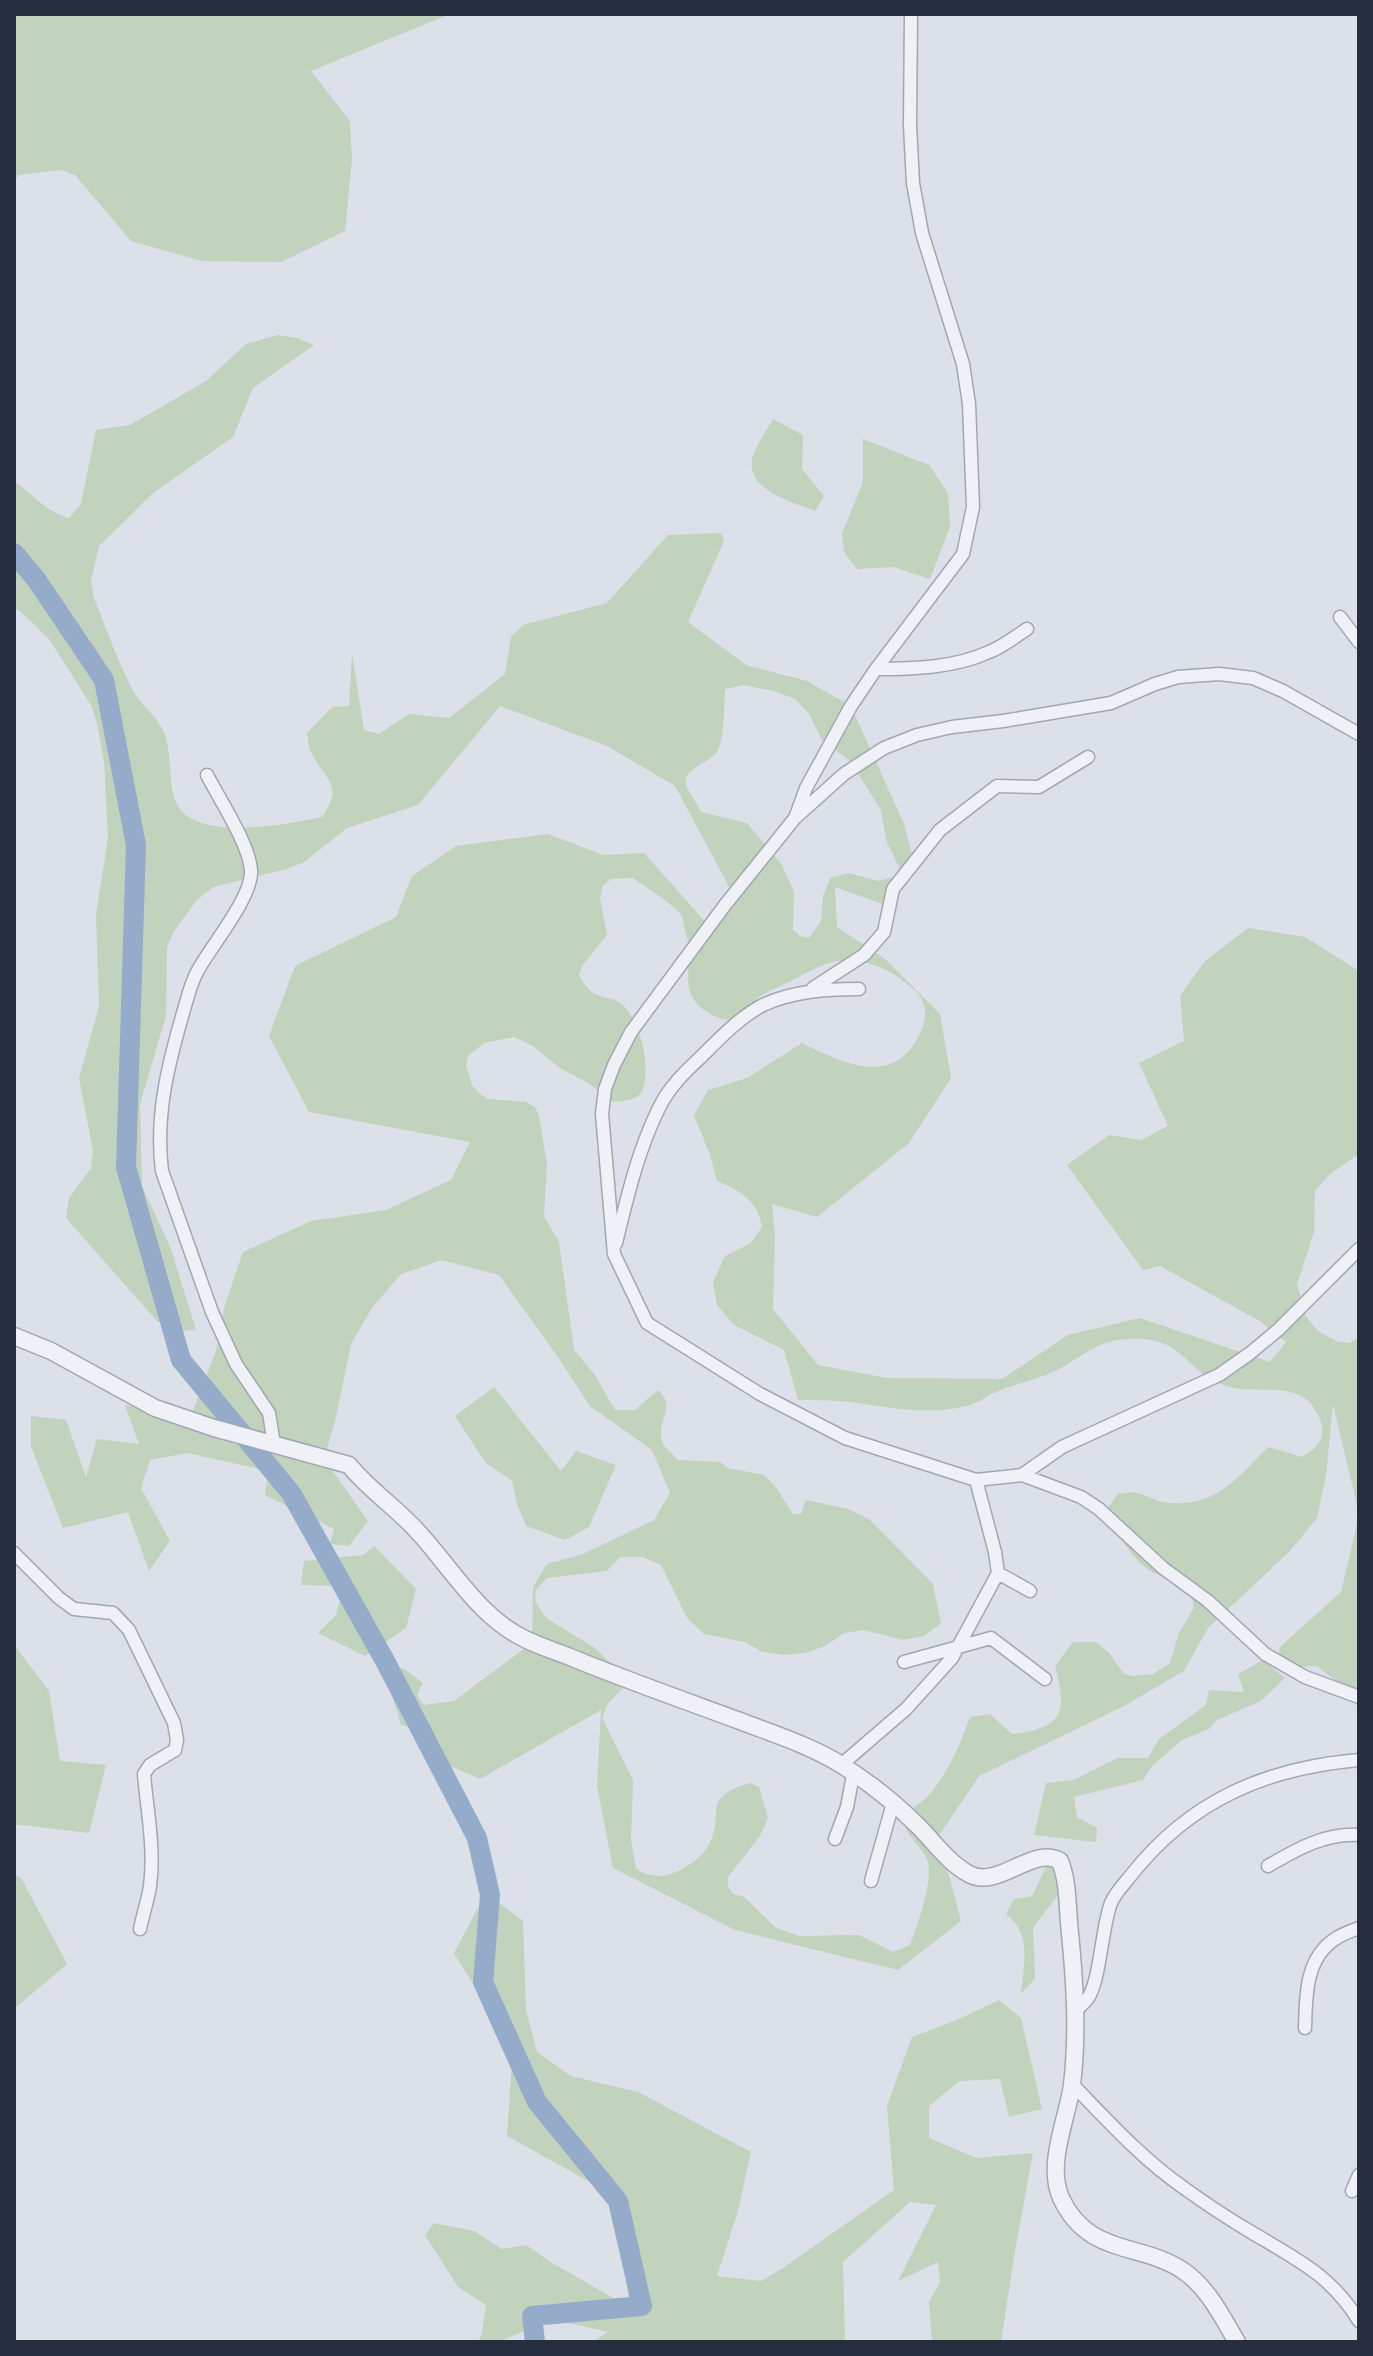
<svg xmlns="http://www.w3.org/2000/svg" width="1373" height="2356" viewBox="0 0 1373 2356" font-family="Inter,sans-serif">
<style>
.green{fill:#c1d2bd;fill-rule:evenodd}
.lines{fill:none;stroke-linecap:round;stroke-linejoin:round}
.river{stroke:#95abca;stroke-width:20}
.minor-casing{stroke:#a1a7b2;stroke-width:15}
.tertiary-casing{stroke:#a1a7b2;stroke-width:19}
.minor{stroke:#eff1f6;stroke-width:12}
.tertiary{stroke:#eff1f6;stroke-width:16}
</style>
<rect width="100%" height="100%" fill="#dce0e8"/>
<path class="green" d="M 14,14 L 450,14 L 311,71 L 350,121 L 352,159 L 345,231 L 281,262 L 202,261 L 131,241 L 75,175 L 61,170 L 19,175 L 14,180 Z
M 278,335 L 297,338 L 314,345 L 253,388 L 233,437 L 153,493 L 99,546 L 91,581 L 94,598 C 106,628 117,659 132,689 C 139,704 158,716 164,733 C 172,753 168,779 175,800 C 190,844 288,824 322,817 C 345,784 325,781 311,752 C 308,747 308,739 307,733 L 332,707 L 349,706 L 352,654 L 364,730 L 379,734 L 409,714 L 449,718 L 505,674 L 511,637 L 523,625 L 607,603 L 668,535 L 721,533 L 724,541 L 688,622 L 746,665 L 807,681 L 851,706 L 904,824 L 916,870 L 888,906 L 835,887 L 837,927 L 885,959 L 940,1014 L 951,1078 L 909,1143 L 817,1217 L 772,1204 L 775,1236 L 773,1309 L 818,1365 L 887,1378 L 1002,1379 L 1068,1335 L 1140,1318 L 1270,1362 L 1286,1342 L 1260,1321 L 1160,1266 L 1143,1270 L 1067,1165 L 1109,1135 L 1141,1140 L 1168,1126 L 1139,1063 L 1184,1041 L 1180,996 L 1205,961 L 1248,928 L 1305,937 L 1359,971 L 1359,1154 L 1330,1174 L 1315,1191 L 1314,1232 L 1297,1284 L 1305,1315 L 1318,1331 L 1338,1342 L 1349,1343 L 1359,1338 L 1359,1514 L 1333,1404 L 1326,1476 L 1317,1518 L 1290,1551 L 1208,1628 L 1184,1671 L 1124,1706 L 979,1776 L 934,1843 L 946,1864 L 961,1921 L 898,1970 L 735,1930 L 613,1868 L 597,1786 L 601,1710 L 480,1779 L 442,1762 L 431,1731 L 401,1725 L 385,1671 L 403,1668 L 423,1683 L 417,1695 L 424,1705 L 454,1701 L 532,1643 L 533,1587 L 547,1564 L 583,1554 L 654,1520 L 670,1493 L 652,1450 L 590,1406 L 558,1357 L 499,1275 L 442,1260 L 401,1274 L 372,1308 L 351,1344 L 336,1417 L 324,1459 L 368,1521 L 349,1546 L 330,1544 L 334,1529 L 265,1495 L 268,1471 L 187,1453 L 150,1460 L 141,1488 L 170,1541 L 149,1571 L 128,1512 L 63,1528 L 31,1446 L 31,1416 L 66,1420 L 86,1477 L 97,1439 L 139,1444 L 125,1405 L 190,1418 L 216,1351 L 225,1305 L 243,1252 L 311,1221 L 386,1210 L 451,1180 L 470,1142 L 309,1112 L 269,1036 L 295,966 L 396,917 L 412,876 L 456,846 L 548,834 L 603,855 L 644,853 L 709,926 L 733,894 L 675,786 L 607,746 L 500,706 L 418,805 L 347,828 L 304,862 L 287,869 L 213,887 L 197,900 L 174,931 L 167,947 L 166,1016 L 140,1104 L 142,1186 L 171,1249 L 196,1330 L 174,1331 L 156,1320 L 66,1218 L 69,1198 L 91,1168 L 93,1151 L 79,1078 L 99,1006 L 96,914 L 108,838 L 104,762 L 97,723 L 91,705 L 49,639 L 20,611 L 14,608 L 14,481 C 34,495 46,512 69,518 L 81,504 L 96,430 L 130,425 L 206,381 L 246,344 ZM 743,685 L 774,691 L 795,699 L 809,714 L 822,740 L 850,761 L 881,810 L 886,840 L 899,867 L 897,876 L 878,881 L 849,873 L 830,878 L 823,897 L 821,921 L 809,938 L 800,936 L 793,930 L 794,892 L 782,865 L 747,823 L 701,812 L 686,786 L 686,777 C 694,765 707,763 716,753 C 725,742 724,703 725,689 ZM 633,878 C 643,885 676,906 681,915 C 684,918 683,923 684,927 C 686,932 688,939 689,944 C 691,977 677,999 717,1017 C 739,1027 748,1004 762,995 C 773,989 784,984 795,979 C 804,974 813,969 823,965 C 854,953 888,966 912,988 C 927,1000 928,1015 921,1031 C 896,1089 844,1064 802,1043 L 747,1078 L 708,1090 L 694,1115 L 710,1155 L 717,1181 C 740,1191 758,1200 762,1227 L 751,1243 L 725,1256 L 713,1282 L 717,1305 L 734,1325 L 784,1350 L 798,1400 C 812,1400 827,1400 841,1401 C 886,1406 928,1418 973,1404 C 981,1401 987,1396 994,1393 C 1015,1383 1038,1380 1057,1370 C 1085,1356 1094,1341 1128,1339 C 1183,1335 1183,1369 1223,1385 C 1248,1395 1283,1383 1306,1399 C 1311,1402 1314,1408 1317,1413 C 1328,1433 1322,1446 1302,1457 L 1268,1447 C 1237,1478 1217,1507 1168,1503 C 1157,1502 1148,1495 1137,1493 C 1131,1492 1124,1493 1118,1494 L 1104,1513 C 1117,1532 1130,1557 1149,1570 C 1162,1579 1179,1579 1191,1589 L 1194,1608 L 1179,1633 L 1170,1663 L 1153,1674 L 1134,1676 L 1124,1674 L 1109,1653 L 1096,1642 L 1073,1642 L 1055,1666 C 1068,1713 1063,1728 1012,1734 L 990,1714 L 970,1717 C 961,1743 950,1768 933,1790 C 924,1803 909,1807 903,1822 C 908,1837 920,1845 927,1859 C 935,1877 917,1926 910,1945 L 893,1952 L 859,1935 L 799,1936 L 776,1928 L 744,1897 L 733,1894 L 728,1886 L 728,1877 L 760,1836 L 768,1818 L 759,1787 L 751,1783 C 740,1786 725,1790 719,1801 C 715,1807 716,1819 715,1826 C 710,1853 695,1864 671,1874 C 659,1878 645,1876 636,1868 L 631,1840 L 633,1780 L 602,1718 L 608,1703 L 628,1683 L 626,1678 L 595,1648 L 546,1618 L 535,1601 L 536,1590 L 547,1578 L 607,1571 L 620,1557 L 642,1557 L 661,1565 L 687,1618 L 704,1634 L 745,1642 L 763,1652 L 785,1655 L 809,1652 L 827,1645 L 844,1633 L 864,1630 L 903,1640 L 924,1636 L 941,1623 L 933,1584 L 869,1519 L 848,1509 L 806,1500 L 801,1514 L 793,1514 L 775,1486 L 764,1475 L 728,1468 L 720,1462 L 678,1460 C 674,1455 667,1450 664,1445 C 652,1423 679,1409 658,1390 L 635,1410 L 615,1410 L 595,1375 L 574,1350 L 559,1242 L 544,1216 L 547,1164 L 539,1116 L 535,1107 L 526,1102 L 488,1099 L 479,1093 L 472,1085 L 466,1066 L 468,1056 L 484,1043 L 514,1037 L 533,1046 L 560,1068 L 588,1083 L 613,1102 C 623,1101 637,1101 642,1091 C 652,1070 640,1016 620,1003 C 612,997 599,998 591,991 C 586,987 583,981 579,976 L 582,966 L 607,935 L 600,898 L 603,885 L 611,879 Z
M 773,419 L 803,435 L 802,469 L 824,496 L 815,511 C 791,501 740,489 754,453 C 759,441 767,430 773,419 Z
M 863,439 L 929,465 L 948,493 L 950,527 L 930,579 L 893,567 L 857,569 L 844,552 L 842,534 L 863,482 Z
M 494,1387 L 561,1471 L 576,1451 L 616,1465 L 589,1527 L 565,1540 L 526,1526 L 517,1504 L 512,1481 L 485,1462 L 455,1416 Z
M 1359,1515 L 1359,1694 L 1352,1694 L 1317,1666 L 1299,1667 L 1277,1657 L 1281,1646 L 1341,1592 Z
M 374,1546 L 416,1589 L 406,1628 L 365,1656 L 318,1633 L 336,1615 L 344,1586 L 301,1585 L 304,1561 L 363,1555 Z
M 14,1645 L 49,1691 L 60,1761 L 106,1765 L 89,1833 L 14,1824 Z
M 1263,1660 L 1285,1678 L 1261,1701 L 1217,1720 L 1209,1729 L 1182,1740 L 1153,1765 L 1143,1780 L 1074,1797 L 1077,1817 L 1097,1828 L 1096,1842 L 1034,1835 L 1046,1783 L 1074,1780 L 1117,1758 L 1148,1758 L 1159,1739 L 1206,1705 L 1209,1690 L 1244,1692 L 1238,1674 Z
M 1048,1863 L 1060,1864 L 1063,1888 L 1033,1928 L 1035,1979 L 1021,1993 C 1024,1963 1032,1934 1006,1914 L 1014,1899 L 1032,1896 Z
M 14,1875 L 21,1878 L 67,1964 L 14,2009 Z
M 486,1893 L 523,1921 L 526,2010 L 537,2052 L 571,2076 L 638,2092 L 751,2152 L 738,2211 L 717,2276 L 761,2281 L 783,2268 L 894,2190 L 887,2106 L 912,2037 L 957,2020 L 999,2000 L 1021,2018 L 1042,2109 L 1009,2117 L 1000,2079 L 959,2081 L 929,2106 L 929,2138 L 977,2158 L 1033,2153 L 1015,2251 L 1001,2342 L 932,2342 L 929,2302 L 940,2282 L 938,2262 L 898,2281 L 936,2205 L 910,2202 L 843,2262 L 845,2342 L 593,2342 L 608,2332 L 552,2319 L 498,2342 L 478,2342 L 482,2333 L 486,2305 L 458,2287 L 425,2235 L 434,2223 L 474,2231 L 502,2249 L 526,2245 L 554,2264 L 629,2307 L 625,2259 L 630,2207 L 606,2191 L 507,2136 L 513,2048 L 454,1953 Z"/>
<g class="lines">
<path class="river" d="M 14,553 L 36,579 L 104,680 L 136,845 L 126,1167 L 181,1360 L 291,1493 L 384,1659 L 477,1838 L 490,1895 L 483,1982 L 537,2102 L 618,2201 L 642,2306 L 532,2316 L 535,2342"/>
<defs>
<path id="minor" d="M 1340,617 L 1359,642
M 876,669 C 913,669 954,668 989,652 C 1002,647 1015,637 1027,629
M 1359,734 L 1283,691 L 1253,678 L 1219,674 L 1178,677 L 1155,684 L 1111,703 L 1003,721 L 952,727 L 917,735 L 884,748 L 844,774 L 795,818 L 725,905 L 631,1032 L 614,1065 L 605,1089 L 602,1114 L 614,1254 L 647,1323 L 760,1394 L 845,1438 L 976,1480 L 1022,1475 L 1081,1497 L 1099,1509 L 1163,1568 L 1208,1601 L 1265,1654 L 1305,1677 L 1359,1697
M 207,775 C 220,800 249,844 251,870 C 253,897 210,947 197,972 C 190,985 187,1000 183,1013 C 168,1065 155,1116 162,1171 L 212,1312 L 236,1364 L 269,1413 L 274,1444
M 795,818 L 806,788 L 851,706 L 876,669 L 963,554 L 973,507 L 969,404 L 963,364 L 922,233 L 913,183 L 910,125 L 911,14
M 813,988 L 864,955 L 884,932 L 893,889 L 940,830 L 997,786 L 1039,787 L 1088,757
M 616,1243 C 627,1198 638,1150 659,1108 C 669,1087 685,1072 702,1056 C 720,1038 740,1017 763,1005 C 793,991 827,989 859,989
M 1022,1475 L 1062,1447 L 1219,1375 L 1249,1354 L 1278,1330 L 1359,1249
M 14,1553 L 59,1598 L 74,1609 L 113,1613 L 129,1630 L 174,1723 L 177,1740 L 175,1750 L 150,1765 L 144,1774 C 147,1811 155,1848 150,1886 C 148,1900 143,1914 140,1929
M 998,1573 L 1030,1591
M 904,1662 L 991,1638 L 1045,1679
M 841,1765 L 906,1709 L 952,1658 L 998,1573 L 995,1552 L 976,1480
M 835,1839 L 847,1807 L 853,1775
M 1268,1866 C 1297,1849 1325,1833 1359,1835
M 871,1881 L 893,1803
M 1075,2011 C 1079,2007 1085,2003 1088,1998 C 1100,1981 1102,1926 1111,1903 C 1115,1893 1125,1883 1132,1874 C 1191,1800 1266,1768 1359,1760
M 1305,2028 C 1306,1996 1305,1959 1335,1939 C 1342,1934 1351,1931 1359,1928
M 1072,2084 C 1108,2121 1142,2159 1184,2188 C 1206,2204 1229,2219 1251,2232 C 1296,2259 1331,2275 1359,2321
M 1352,2191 L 1359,2175"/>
<path id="tertiary" d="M 14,1336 L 51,1351 L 155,1408 L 214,1428 L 349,1465 C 370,1491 397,1508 419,1533 C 452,1569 480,1618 525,1639 C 539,1646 555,1651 570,1657 C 626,1680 683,1700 740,1721 C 774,1734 809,1745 840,1764 C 867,1781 894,1802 916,1824 C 933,1840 948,1863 969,1874 C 998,1890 1033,1845 1060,1861 C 1069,1884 1067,1909 1070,1933 C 1075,1984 1078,2034 1072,2085 C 1067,2120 1046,2164 1061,2198 C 1088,2256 1139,2242 1182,2270 C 1208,2287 1222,2317 1237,2342"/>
</defs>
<use href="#minor" class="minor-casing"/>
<use href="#tertiary" class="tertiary-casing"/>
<use href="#minor" class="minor"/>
<use href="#tertiary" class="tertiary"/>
</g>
<rect width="1373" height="2356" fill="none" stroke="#252d3f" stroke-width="32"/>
</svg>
